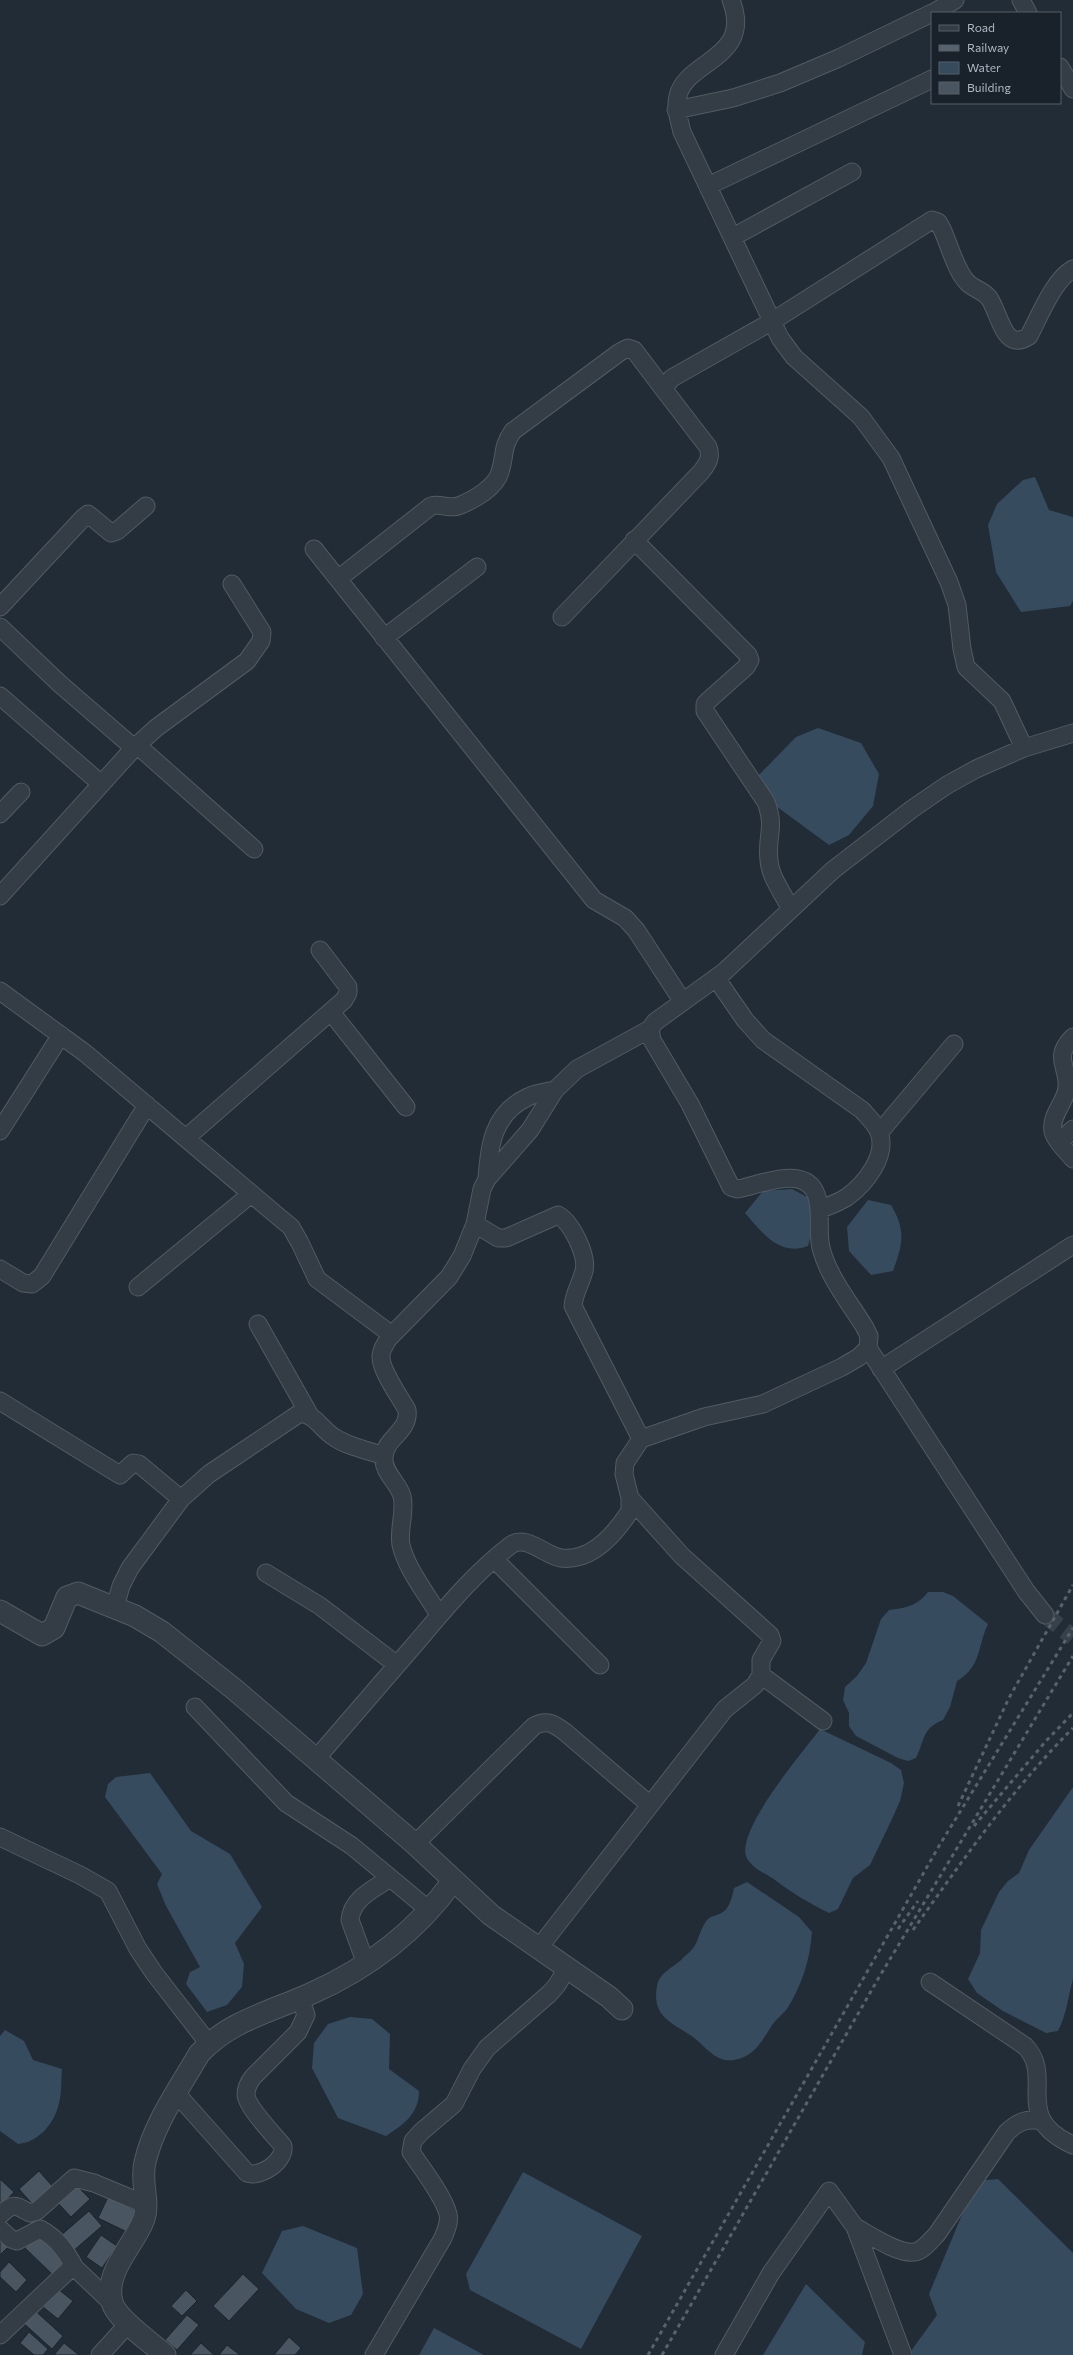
<svg xmlns="http://www.w3.org/2000/svg" width="1073" height="2355" viewBox="0 0 1073 2355" font-family="Commissioner,sans-serif">
<style>
.water{fill:#364b5e}
.building{fill:#495661;stroke:#1b242d}
.lines{fill:none;stroke-linecap:round;stroke-linejoin:round}
.minor-tunnel{stroke:#36414b;stroke-width:17;stroke-dasharray:17 8;stroke-linecap:butt}
.minor-casing{stroke:#515b64;stroke-width:19}
.tertiary-casing{stroke:#515b64;stroke-width:23}
.minor{stroke:#343d46;stroke-width:17}
.tertiary{stroke:#343d46;stroke-width:21}
.rail{stroke:#56626d;stroke-width:3;stroke-dasharray:4 4;stroke-linecap:butt}
</style>
<rect width="100%" height="100%" fill="#212c36"/>
<path class="water" d="M 1035,477 L 1049,510 L 1073,517 L 1073,601 L 1070,606 L 1021,612 L 996,572 L 988,525 L 997,504 L 1023,480 Z
M 818,728 L 861,743 L 879,774 L 873,806 L 849,835 L 829,845 L 765,798 L 756,778 L 796,737 Z
M 792,1189 L 813,1200 L 818,1208 L 808,1246 C 779,1257 762,1232 745,1213 L 763,1191 Z
M 868,1200 L 891,1205 C 906,1230 903,1244 893,1271 L 871,1275 L 849,1251 L 847,1227 Z
M 928,1592 L 943,1592 L 953,1596 L 988,1624 C 977,1647 982,1666 957,1681 L 950,1707 L 943,1720 C 922,1728 925,1740 916,1758 L 908,1761 L 898,1758 L 856,1736 L 849,1726 L 849,1713 L 843,1700 L 845,1687 L 857,1676 L 866,1663 L 881,1619 L 889,1610 C 906,1608 917,1606 928,1592 Z
M 820,1729 L 891,1763 L 901,1770 L 904,1783 L 900,1801 L 893,1817 L 870,1865 L 853,1878 L 838,1909 L 829,1913 C 809,1903 792,1893 775,1880 C 765,1873 755,1870 748,1860 C 730,1836 804,1751 820,1729 Z
M 150,1773 L 191,1831 L 230,1854 L 262,1907 L 235,1943 L 244,1964 L 242,1987 L 227,2005 L 207,2012 L 186,1984 L 190,1972 L 200,1967 L 166,1906 L 157,1884 L 162,1874 L 105,1797 L 108,1784 L 116,1777 Z
M 1073,1787 L 1073,1979 C 1068,1996 1067,2014 1058,2031 L 1046,2033 L 1003,2011 L 977,1993 L 968,1979 L 980,1953 L 981,1930 L 999,1892 L 1008,1881 L 1019,1873 L 1029,1850 Z
M 747,1882 L 799,1917 L 812,1932 C 810,1960 802,1985 787,2009 C 782,2015 775,2020 771,2027 C 761,2042 754,2057 734,2060 C 716,2063 706,2047 693,2037 C 674,2023 651,2018 657,1986 C 659,1972 675,1967 683,1958 C 686,1955 691,1951 694,1947 C 699,1939 700,1929 707,1920 C 711,1915 718,1916 723,1912 C 730,1907 732,1897 734,1888 Z
M 350,2017 L 372,2019 L 390,2034 L 389,2069 L 419,2091 C 419,2114 404,2124 386,2136 L 338,2118 L 312,2068 L 314,2043 L 328,2024 Z
M 5,2030 L 24,2041 L 33,2060 L 62,2069 C 61,2081 62,2095 58,2107 C 53,2125 37,2143 18,2144 L 0,2131 L 0,2036 Z
M 523,2172 L 642,2236 L 581,2349 L 470,2290 L 466,2274 Z
M 998,2179 L 1073,2253 L 1073,2355 L 913,2355 L 911,2351 L 937,2315 L 929,2294 L 976,2181 Z
M 303,2226 L 357,2248 L 363,2294 L 351,2315 L 329,2323 L 296,2309 L 262,2273 L 282,2231 Z
M 806,2284 L 865,2342 L 862,2355 L 763,2355 Z
M 434,2328 L 484,2355 L 419,2355 Z"/>
<path class="building" d="M 39,2171 L 54,2188 L 34,2206 L 19,2189 Z
M 0,2179 L 14,2192 L 0,2208 Z
M 75,2184 L 90,2199 L 71,2217 L 56,2201 Z
M 108,2197 L 137,2211 L 127,2232 L 98,2218 Z
M 89,2211 L 102,2226 L 72,2252 L 59,2237 Z
M 39,2233 L 69,2261 L 55,2277 L 25,2248 Z
M 101,2235 L 117,2246 L 102,2268 L 86,2257 Z
M 0,2238 L 9,2246 L 0,2255 Z
M 9,2262 L 27,2280 L 16,2292 L 0,2277 L 0,2272 Z
M 243,2274 L 259,2289 L 229,2321 L 213,2306 Z
M 58,2289 L 73,2301 L 58,2319 L 43,2307 Z
M 186,2290 L 197,2301 L 182,2316 L 171,2306 Z
M 31,2307 L 63,2336 L 52,2349 L 20,2320 Z
M 187,2315 L 199,2325 L 177,2350 L 165,2340 Z
M 29,2332 L 48,2349 L 43,2355 L 34,2355 L 20,2343 Z
M 289,2337 L 301,2348 L 295,2355 L 274,2355 Z
M 64,2343 L 79,2355 L 54,2355 Z
M 201,2343 L 214,2355 L 190,2355 Z
M 227,2345 L 240,2355 L 219,2355 Z"/>
<g class="lines">
<path class="minor-tunnel" d="M 1045,1615 L 1073,1637"/>
<defs>
<path id="minor" d="M 731,0 C 754,59 686,60 678,96 C 675,109 679,119 682,132 L 780,338 L 794,357 L 861,417 L 891,458 L 949,582 L 957,605 L 962,649 L 966,667 L 1002,701 L 1024,748
M 1021,0 L 1028,13
M 933,13 L 955,0
M 1060,67 L 1073,89
M 676,110 L 733,98 L 780,83 L 839,58 L 932,13
M 708,186 L 932,79
M 733,237 L 852,172
M 634,540 L 748,655 L 750,660 L 746,667 L 710,699 L 705,704 L 705,711 L 766,802 C 776,829 766,835 769,860 C 770,877 783,893 790,908
M 314,549 L 594,900 L 625,918 L 636,930 L 683,1002
M 338,579 L 431,506 C 441,503 451,510 461,505 C 475,499 496,487 500,472 C 506,454 501,448 513,431 L 620,352 L 628,348 L 634,350 L 665,391
M 0,607 L 83,518 L 88,514 L 111,533 L 117,531 L 146,506
M 562,617 L 701,472 C 707,464 712,458 708,447 L 665,391 L 666,385 L 672,378 L 771,322 L 932,220 L 938,222 L 942,229 C 949,244 956,271 967,282 C 973,289 983,290 989,298 C 1000,313 1003,353 1029,336 C 1039,317 1054,279 1073,269
M 0,627 L 60,684 L 134,748
M 384,638 L 477,567
M 0,696 L 100,783
M 137,745 L 254,849
M 0,814 L 21,792
M 0,896 L 134,748 L 156,728 L 247,661 L 261,641 L 262,632 L 232,584
M 716,978 L 745,1020 L 763,1040 L 862,1110 C 868,1117 875,1123 879,1132 C 888,1156 865,1184 847,1197 C 838,1203 828,1206 819,1210
M 0,991 L 85,1053 L 280,1218 L 291,1227 L 300,1243 L 317,1279 L 392,1335
M 331,1012 L 406,1107
M 1073,1037 C 1052,1058 1069,1066 1067,1088 C 1065,1103 1050,1116 1053,1131 C 1055,1141 1067,1151 1073,1159
M 0,1131 L 61,1035
M 879,1133 L 954,1044
M 186,1138 L 344,1000 L 348,993 L 348,987 L 320,950
M 1060,1142 L 1073,1129
M 487,1179 C 489,1146 493,1113 528,1097 C 536,1093 546,1092 555,1090
M 475,1224 L 498,1238 L 506,1238 L 558,1215 C 571,1222 588,1255 584,1271 C 581,1283 574,1293 573,1306 L 641,1439
M 0,1269 L 23,1283 L 32,1284 L 42,1276 L 147,1105
M 138,1287 L 251,1194
M 258,1324 L 309,1414
M 868,1348 L 1026,1591 L 1045,1615
M 881,1369 L 1073,1245
M 0,1401 L 120,1475 L 133,1463 L 139,1464 L 181,1499
M 630,1498 L 682,1556 L 770,1635 L 772,1641 L 761,1660 L 761,1675 L 823,1721
M 494,1559 L 600,1665
M 266,1573 L 320,1606 L 397,1665
M 115,1607 L 121,1586 L 130,1568 L 181,1499 L 209,1474 L 300,1413 C 316,1415 321,1429 334,1437 C 348,1447 368,1450 384,1456
M 439,1615 C 427,1594 407,1570 401,1545 C 398,1529 406,1512 402,1496 C 398,1482 383,1473 384,1458 C 384,1438 410,1432 407,1410 C 400,1397 380,1370 381,1356 C 381,1350 385,1345 388,1339 L 449,1277 L 462,1256 L 475,1224 L 482,1189 L 487,1179 L 530,1130 L 555,1090 L 577,1069 L 650,1029
M 195,1707 L 286,1803 L 352,1846 L 429,1910
M 315,1760 C 349,1721 382,1682 416,1643 C 445,1609 475,1572 511,1545 C 526,1534 546,1556 561,1558 C 592,1562 615,1534 630,1511 L 630,1498 L 624,1474 L 625,1463 L 641,1439 L 704,1417 L 763,1404 L 842,1367 L 859,1357 L 868,1348 L 869,1336 L 864,1326 C 849,1302 828,1276 821,1248 C 817,1232 822,1213 817,1197 C 807,1163 760,1185 738,1189 L 731,1187 L 690,1104 L 652,1040 L 650,1029 L 655,1022 L 724,972 L 833,870 L 912,809 L 947,785 L 976,769 L 1024,748 L 1073,733
M 0,1837 L 80,1875 L 108,1891 L 138,1949 L 154,1973 L 209,2044
M 415,1844 L 534,1726 C 547,1719 554,1724 565,1732 L 650,1805
M 538,1949 L 725,1709 L 755,1685 L 761,1675
M 366,1964 L 350,1920 C 352,1898 374,1889 390,1878
M 930,1982 L 1025,2046 C 1056,2078 1010,2117 1073,2145
M 176,2093 L 247,2173 C 261,2178 285,2161 283,2146 C 274,2135 247,2107 246,2095 C 246,2088 249,2082 253,2077 L 298,2032 L 306,2015 L 300,1998
M 0,2215 C 15,2202 14,2205 30,2213 L 37,2211 L 74,2178 L 94,2183 L 147,2205
M 855,2227 C 870,2235 899,2255 915,2252 C 924,2250 931,2240 937,2234 L 1007,2132 C 1018,2122 1026,2118 1042,2121
M 0,2229 L 11,2239 L 17,2241 L 40,2229 C 57,2238 66,2251 75,2268
M 0,2335 L 71,2268 L 75,2268 L 112,2303
M 100,2355 L 129,2323
M 374,2355 L 443,2238 C 446,2230 450,2222 448,2214 C 444,2197 421,2167 411,2152 L 413,2141 L 421,2132 L 454,2104 L 472,2069 L 487,2048 L 549,1994 L 557,1985 L 567,1968
M 724,2355 L 771,2273 L 829,2191 L 855,2227 L 903,2355"/>
<path id="tertiary" d="M 0,1611 L 42,1635 L 54,1628 L 67,1597 L 78,1593 L 135,1616 L 162,1632 L 234,1689 L 415,1844 L 491,1915 L 609,1997 L 622,2009
M 165,2355 C 152,2343 116,2319 112,2302 C 104,2271 134,2246 144,2219 C 150,2202 140,2182 145,2162 C 154,2123 179,2089 199,2054 C 229,2021 270,2012 310,1994 C 367,1969 416,1932 453,1881"/>
</defs>
<use href="#minor" class="minor-casing"/>
<use href="#tertiary" class="tertiary-casing"/>
<use href="#minor" class="minor"/>
<use href="#tertiary" class="tertiary"/>
<path class="rail" d="M 958,1806 L 1009,1698 L 1073,1585
M 974,1826 L 1046,1741 L 1073,1713
M 898,1929 L 918,1901
M 913,1930 C 963,1860 1012,1789 1073,1728
M 648,2355 L 939,1846 L 1073,1628
M 662,2355 L 878,1979 L 1073,1656"/>
</g>
<rect x="931" y="12" width="130" height="92" fill="#19222b" stroke="#555e68"/>
<rect x="939" y="25" width="20" height="6" fill="#343d46" stroke="#555e68"/>
<text x="967" y="32" font-size="12" fill="#aeb8c3">Road</text>
<rect x="939" y="45" width="20" height="6" fill="#56626d" stroke="#555e68"/>
<text x="967" y="52" font-size="12" fill="#aeb8c3">Railway</text>
<rect x="939" y="62" width="20" height="12" fill="#364b5e" stroke="#555e68"/>
<text x="967" y="72" font-size="12" fill="#aeb8c3">Water</text>
<rect x="939" y="82" width="20" height="12" fill="#495661" stroke="#555e68"/>
<text x="967" y="92" font-size="12" fill="#aeb8c3">Building</text>
</svg>
